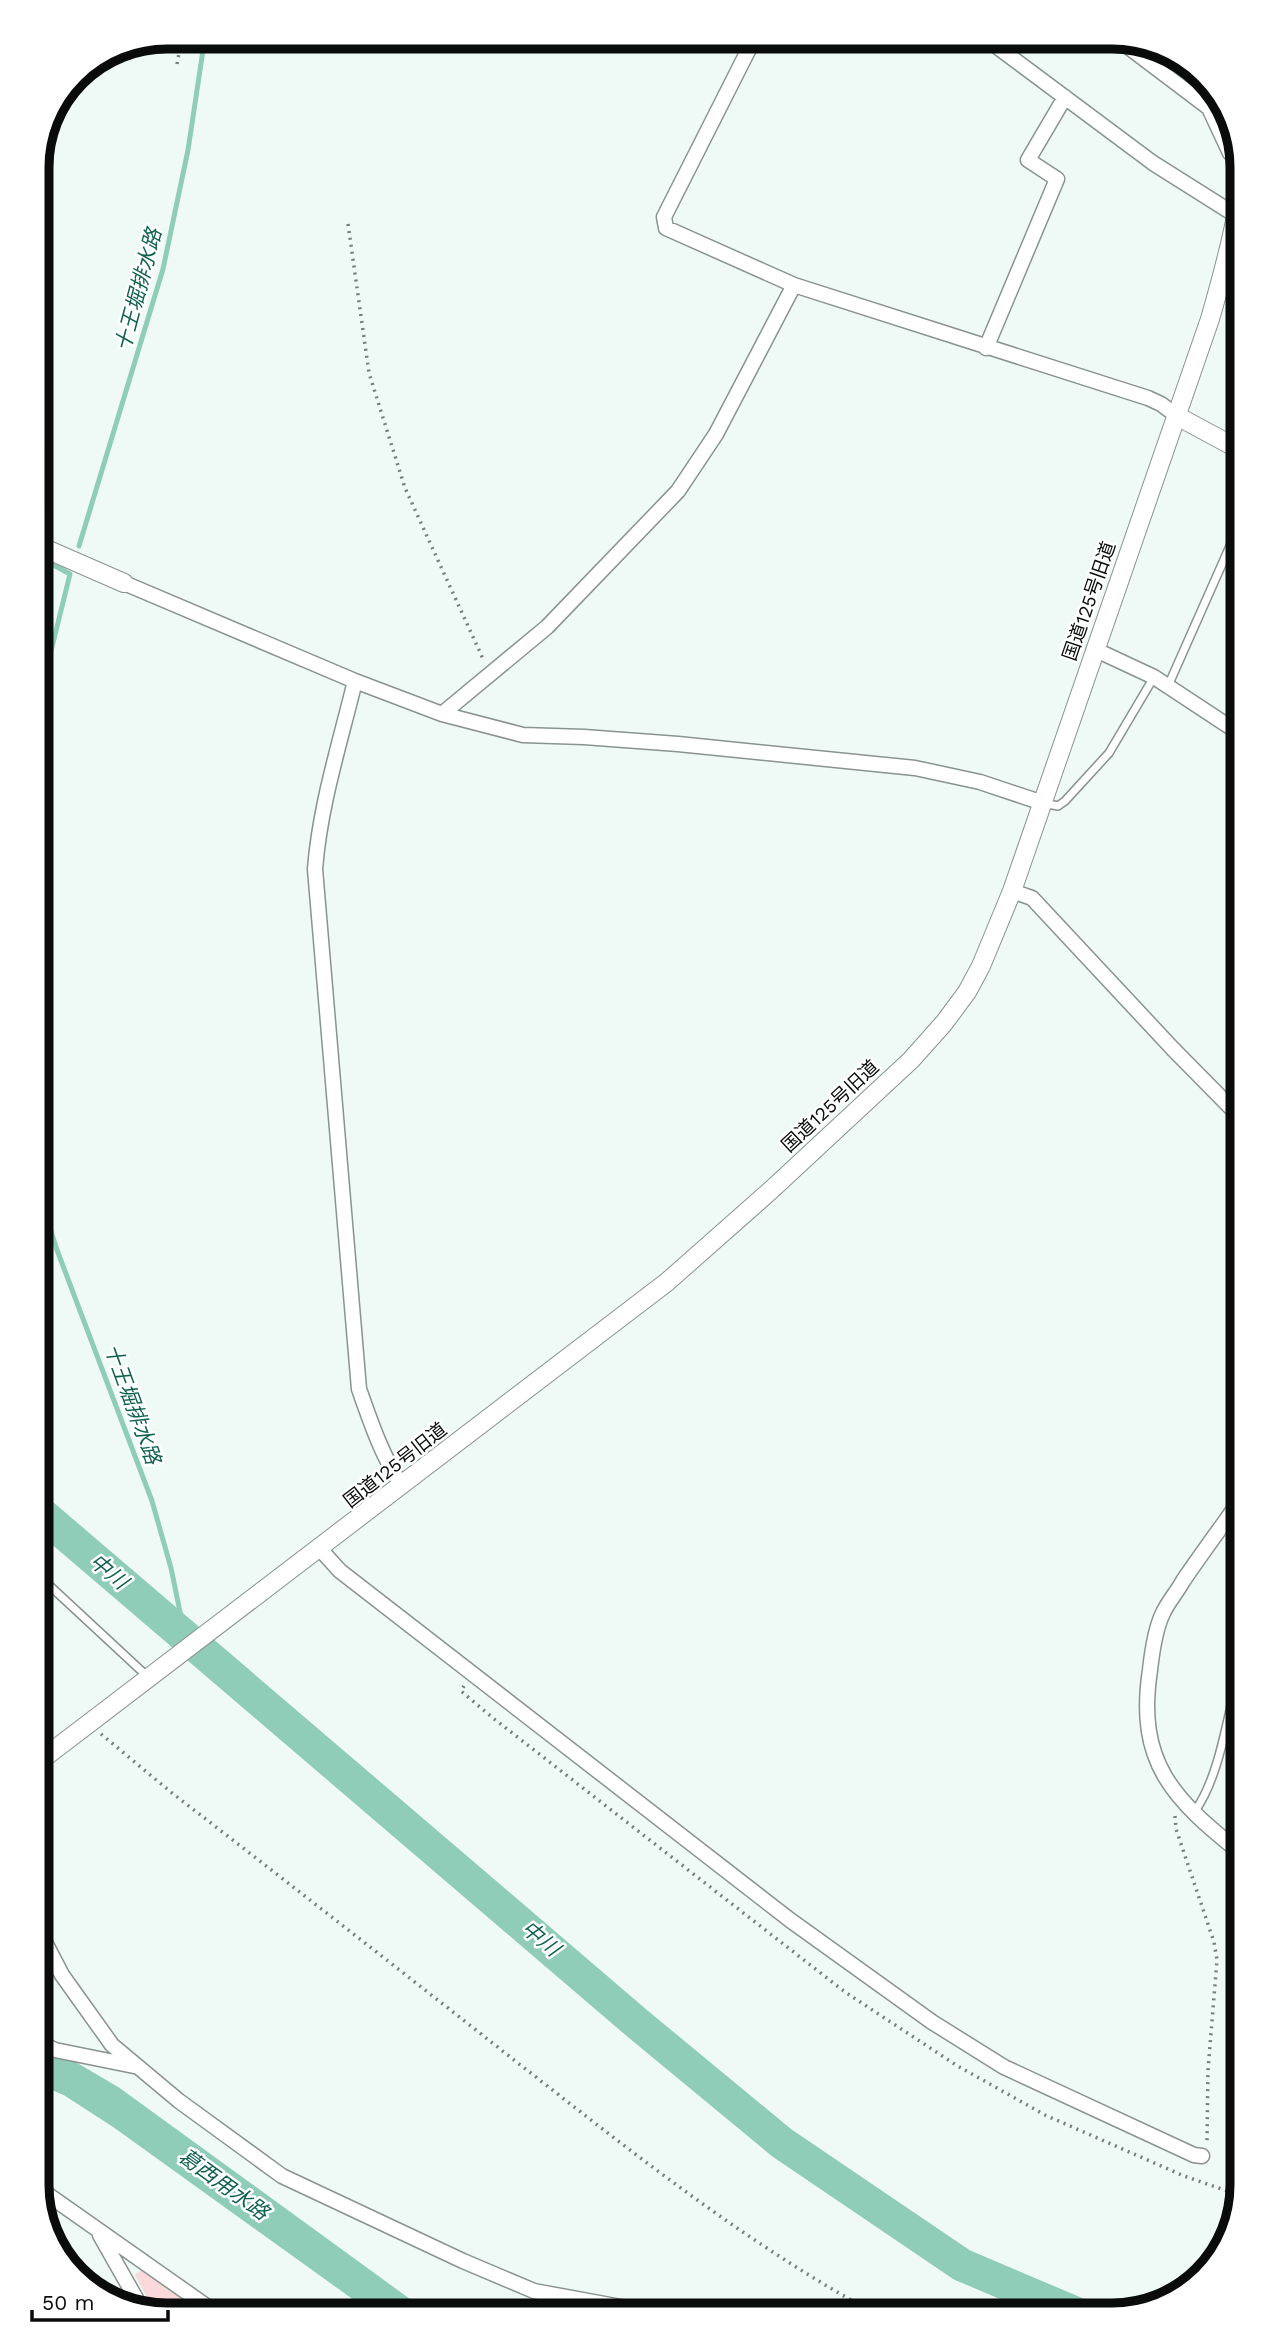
<svg xmlns="http://www.w3.org/2000/svg" width="1279" height="2352" viewBox="0 0 1279 2352" font-family="'Work Sans','Noto Sans JP',sans-serif">
<style>
.green{fill:#fad9db}
.lines{fill:none;stroke-linecap:round;stroke-linejoin:round}
.stream{stroke:#8fcdb9;stroke-width:5}
.river{stroke:#8fcdb9;stroke-width:33}
.service-casing{stroke:#89938f;stroke-width:10}
.minor-casing{stroke:#89938f;stroke-width:17}
.tertiary-casing{stroke:#89938f;stroke-width:20}
.path{stroke:#777e7b;stroke-width:3.5;stroke-dasharray:2 5;stroke-linecap:butt}
.service{stroke:#fff;stroke-width:7}
.minor{stroke:#fff;stroke-width:14}
.tertiary{stroke:#fff;stroke-width:18}
.labels{text-anchor:middle;dominant-baseline:central;stroke-width:5;stroke-linejoin:round;paint-order:stroke}
.street-label{font-size:19px;fill:#090c0b;stroke:#fff}
.water-label{font-size:21px;font-style:italic;fill:#10624f;stroke:#fff}
.rim{fill:none;stroke:#090c0b;stroke-width:9}
</style>
<rect width="100%" height="100%" fill="#effaf6"/>
<path class="green" d="M 141,2270 L 205,2315 L 156,2314 L 135,2275 Z"/>
<g class="lines">
<path class="stream" d="M 79,546 L 163,269 L 188,150 L 205,37
M 37,708 L 70,574 L 37,556
M 37,1188 L 57,1250 L 152,1501 L 171,1568 L 185,1636
M 37,2081 L 65,2093 L 116,2126 L 379,2315"/>
<path class="river" d="M 37,1510 L 638,2024 L 782,2143 L 962,2265 L 1080,2315
M 37,2063 L 60,2072 L 111,2102 L 404,2315"/>
<defs>
<path id="service" d="M 1168,686 L 1242,519
M 1043,803 L 1058,806 L 1065,801 L 1109,753 L 1154,677
M 37,1574 L 148,1677
M 1195,1811 C 1222,1773 1228,1707 1242,1662"/>
<path id="minor" d="M 755,37 L 664,217 L 666,228 L 794,285 L 1148,398 L 1161,404 L 1177,416
M 984,37 L 1153,163 L 1237,216
M 1119,37 L 1127,46 L 1209,108 L 1230,153 L 1241,159
M 986,348 L 1057,179 L 1028,160 L 1065,97
M 124,583 L 355,681 L 442,714 L 523,735 L 584,737 L 678,744 L 915,768 L 980,782 L 1043,803
M 1094,649 L 1154,677 L 1242,735
M 355,681 C 340,743 320,805 315,869 L 359,1389 C 371,1423 382,1456 402,1486
M 442,714 L 547,627 L 678,491 L 716,434 L 794,285
M 1012,891 L 1032,898 L 1173,1049 L 1242,1119
M 320,1549 L 340,1571 L 790,1920 L 932,2022 L 1004,2067 L 1194,2155 L 1202,2156
M 1242,1854 C 1173,1799 1136,1763 1150,1670 C 1152,1652 1155,1629 1163,1613 C 1168,1602 1177,1592 1183,1581 C 1202,1553 1222,1526 1242,1498
M 37,1927 L 62,1975 L 112,2045 L 179,2101 L 282,2176 L 463,2261 L 534,2291 L 637,2310 L 682,2315
M 37,2042 L 55,2050 L 134,2066
M 37,2187 L 219,2315
M 100,2235 L 142,2309"/>
<path id="tertiary" d="M 1177,416 L 1242,451
M 37,545 L 124,583
M 37,1763 L 667,1282 L 770,1191 L 911,1060 L 944,1023 L 967,992 L 981,966 L 1012,891 L 1210,319 C 1223,274 1235,230 1242,184"/>
</defs>
<use href="#service" class="service-casing"/>
<use href="#minor" class="minor-casing"/>
<use href="#tertiary" class="tertiary-casing"/>
<path class="path" d="M 177,64 L 182,37
M 348,224 L 369,373 L 405,488 L 484,661
M 464,1686 L 461,1691 L 493,1718 L 845,1992 L 956,2065 L 1045,2115 L 1184,2176 L 1239,2195
M 101,1734 L 172,1793 C 290,1884 406,1975 523,2067 C 637,2156 750,2246 878,2315
M 1175,1816 L 1176,1829 L 1214,1942 L 1217,1960 L 1208,2070 L 1207,2141"/>
<use href="#service" class="service"/>
<use href="#minor" class="minor"/>
<use href="#tertiary" class="tertiary"/>
</g>
<g class="labels">
<g class="street-label">
<text transform="translate(1089 601) rotate(-71)">国道125号旧道</text>
<text transform="translate(830 1106) rotate(-43)">国道125号旧道</text>
<text transform="translate(395 1465) rotate(-38)">国道125号旧道</text>
</g>
<g class="water-label">
<text transform="translate(138 290) rotate(-75)">十王堀排水路</text>
<text transform="translate(133 1404) rotate(70)">十王堀排水路</text>
<text transform="translate(109 1571) rotate(40)">中川</text>
<text transform="translate(541 1938) rotate(40)">中川</text>
<text transform="translate(224 2184) rotate(36)">葛西用水路</text>
</g>
</g>
<path d="M0 0H1279V2352H0ZM167 49H1112A118 118 0 0 1 1230 167V2185A118 118 0 0 1 1112 2303H167A118 118 0 0 1 49 2185V167A118 118 0 0 1 167 49Z" fill="#fff" fill-rule="evenodd"/>
<path class="rim" d="M167 49H1112A118 118 0 0 1 1230 167V2185A118 118 0 0 1 1112 2303H167A118 118 0 0 1 49 2185V167A118 118 0 0 1 167 49Z"/>
<path d="M32 2310v10h136v-10" fill="none" stroke="#090c0b" stroke-width="3.5"/>
<text x="42" y="2310" font-size="21" fill="#090c0b" stroke="#ffffff" stroke-width="5" paint-order="stroke">50 m</text>
</svg>
